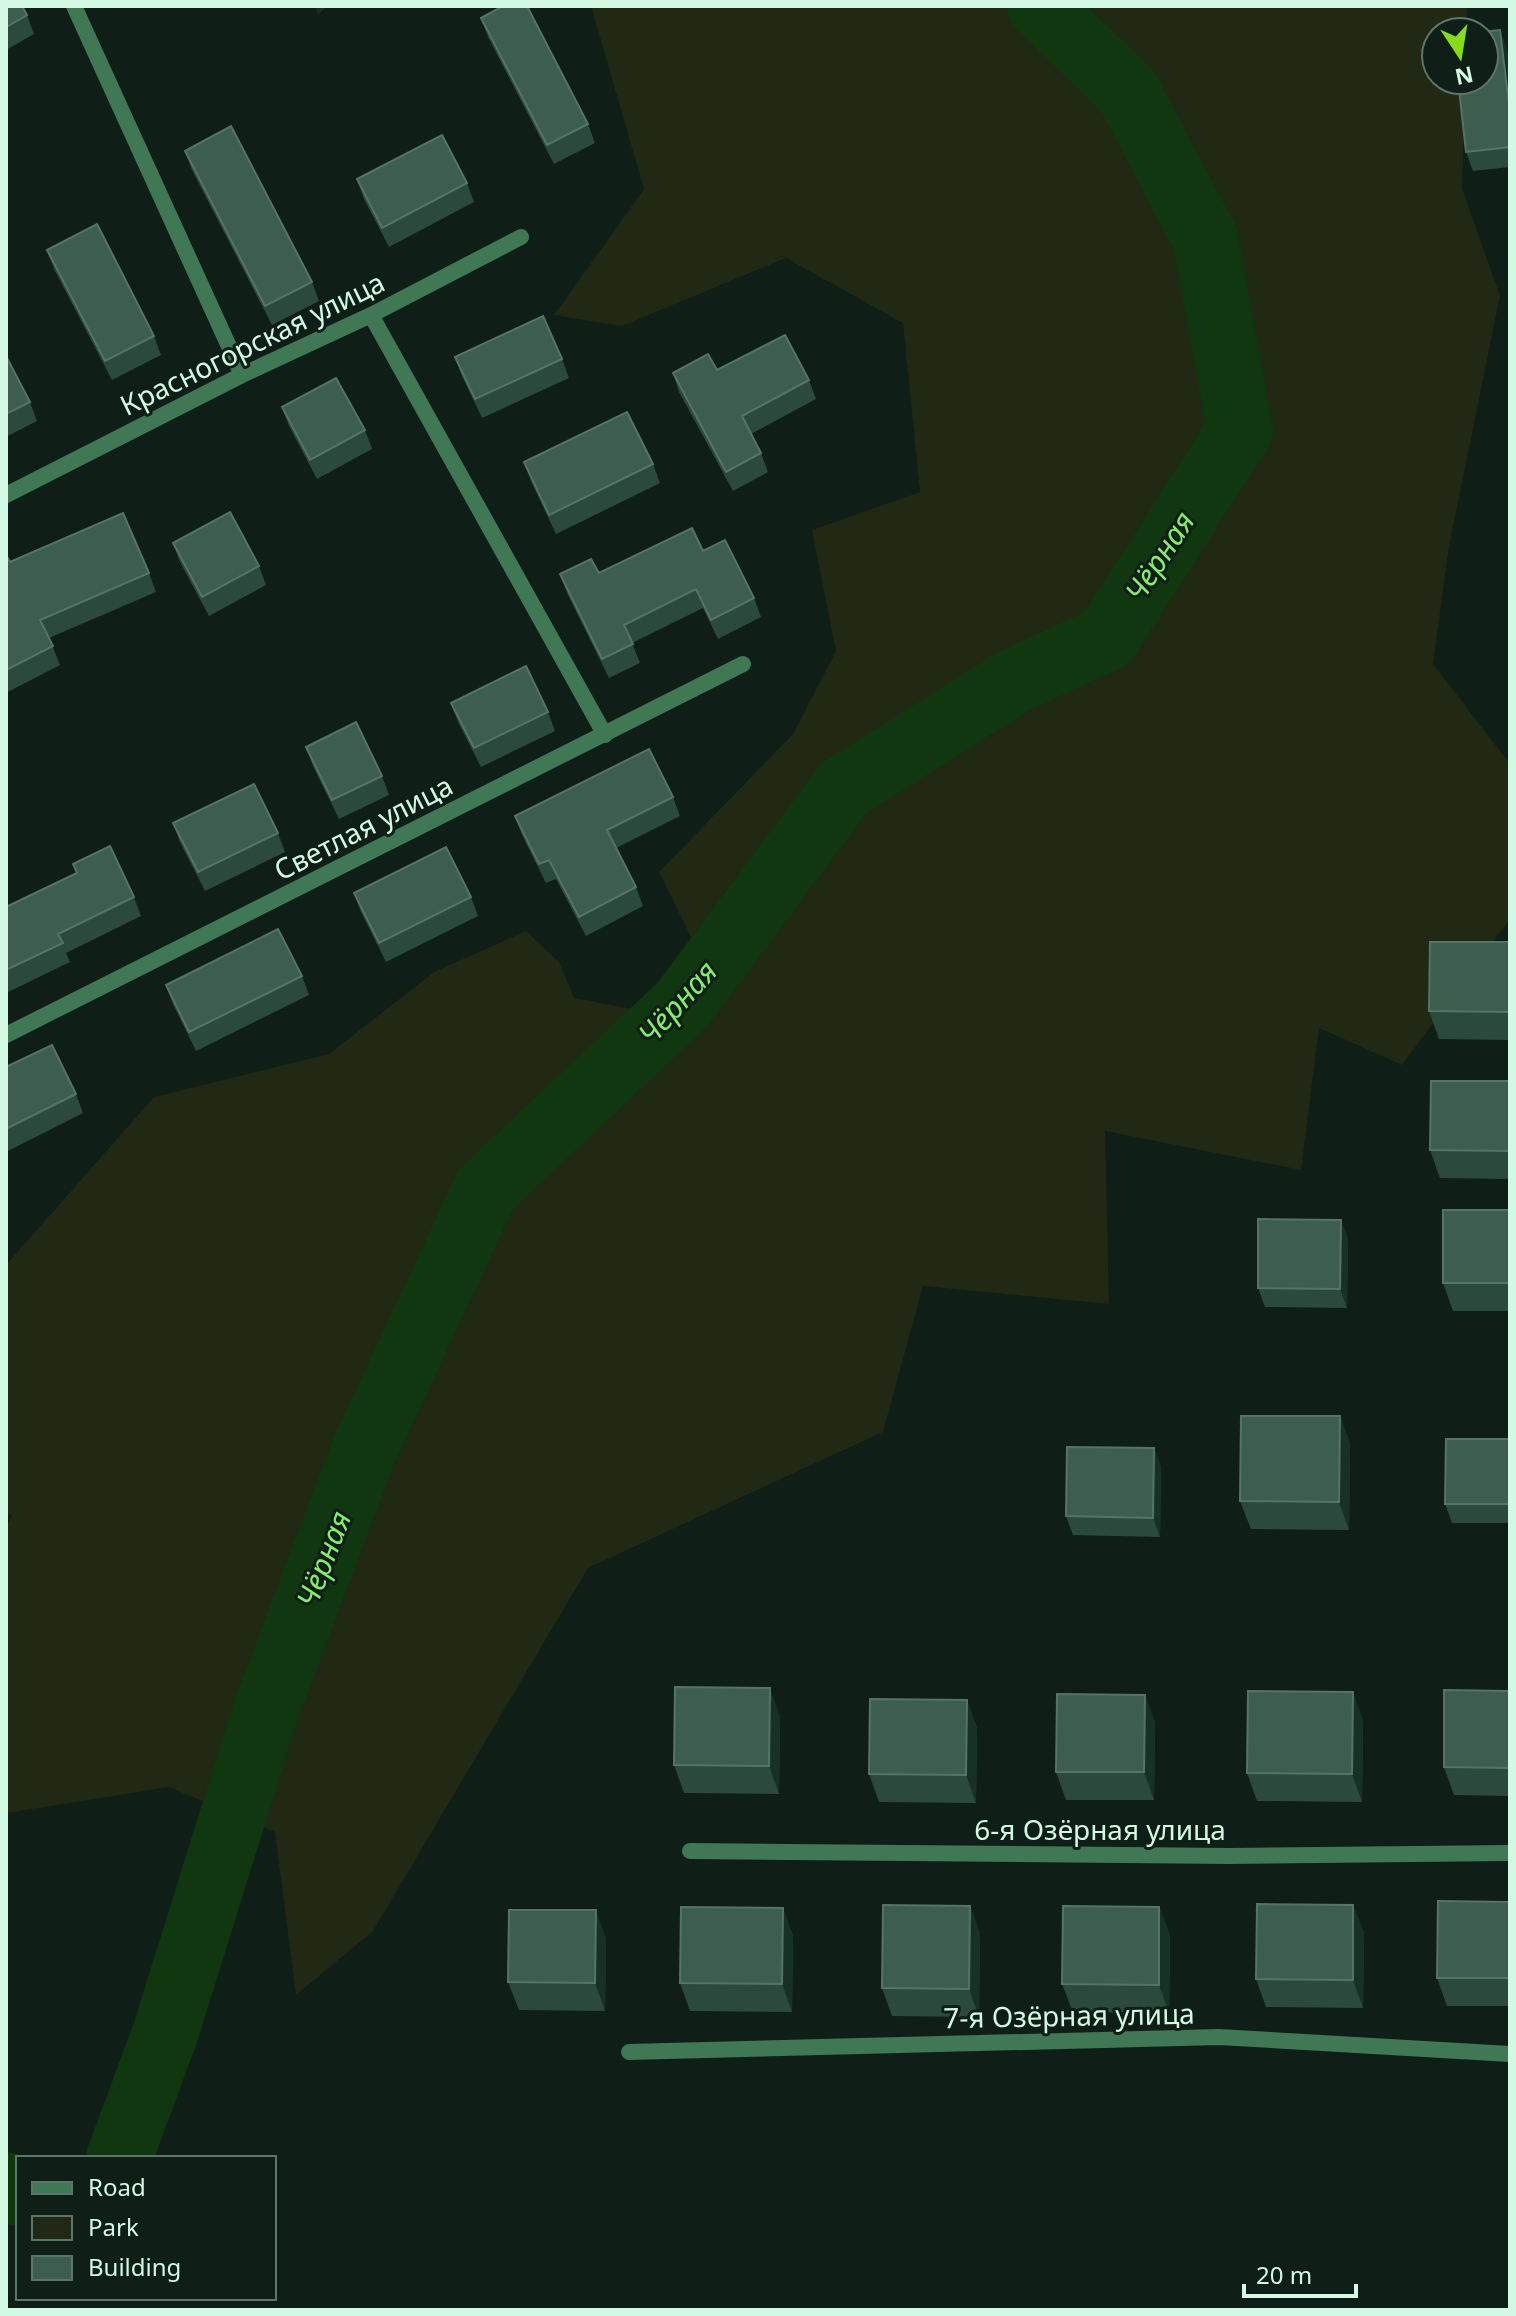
<svg xmlns="http://www.w3.org/2000/svg" width="1516" height="2316" viewBox="0 0 1516 2316" font-family="'Noto Sans',sans-serif">
<style>
.green{fill:#212813}
.lines{fill:none;stroke-linecap:round;stroke-linejoin:round}
.river{stroke:#10370f;stroke-width:66}
.street{stroke:#407755;stroke-width:16}
.wall{fill:#2b4a3c}
.shaded-wall{fill:#183125}
.building{fill:#3d5d4e;stroke:#547565;stroke-width:2}
.labels{text-anchor:middle;dominant-baseline:central;stroke-width:6;stroke-linejoin:round;paint-order:stroke}
.street-label{font-size:28px;fill:#d3f9e4;stroke:#0f1e17}
.water-label{font-size:30px;font-style:italic;fill:#86ec6e;stroke:#0f1e17}
</style>
<rect width="100%" height="100%" fill="#0f1e17"/>
<path class="green" d="M 591,6 L 1467,6 L 1466,32 L 1436,32 L 1436,80 L 1465,80 L 1462,188 L 1500,296 L 1449,546 L 1433,664 L 1510,764 L 1510,919 L 1402,1065 L 1319,1028 L 1301,1170 L 1105,1131 L 1109,1304 L 923,1286 L 883,1432 L 588,1568 L 373,1931 L 296,1995 L 275,1832 L 169,1787 L 6,1813 L 6,1528 L 12,1515 L 6,1513 L 6,1265 L 154,1097 L 329,1054 L 434,972 L 526,931 L 559,962 L 574,998 L 658,1014 L 691,937 L 659,872 L 793,734 L 836,651 L 812,530 L 920,492 L 903,323 L 786,258 L 622,326 L 554,315 L 644,189 Z"/>
<g class="lines">
<path class="river" d="M 119,2158 L 165,2034 L 266,1710 L 364,1450 L 486,1189 L 683,1004 L 844,788 L 1014,681 L 1107,638 L 1240,430 L 1205,238 L 1128,92 L 1040,6
M 6,2185 L 18,2193"/>
<path class="street" d="M 74,6 L 242,375
M 371,315 L 605,735
M 6,495 L 242,375 L 371,315 L 521,237
M 6,1035 L 743,664
M 690,1851 L 1229,1856 L 1510,1853
M 629,2052 L 1219,2037 L 1510,2054"/>
</g>
<path class="wall" d="M 6,6 L 27,15 L 34,34 L 6,50 Z
M 481,18 L 588,124 L 595,143 L 554,164 L 488,37 Z
M 1507,49 L 1510,74 L 1510,167 L 1473,171 L 1466,152 Z
M 185,151 L 312,282 L 319,301 L 272,325 L 192,170 Z
M 357,179 L 467,183 L 474,202 L 389,247 L 364,199 Z
M 47,250 L 154,336 L 161,355 L 112,380 L 54,269 Z
M 6,356 L 30,402 L 37,421 L 6,437 Z
M 455,357 L 562,359 L 569,378 L 482,418 L 462,376 Z
M 717,370 L 809,380 L 816,399 L 751,434 L 761,453 L 768,472 L 733,491 L 679,392 L 673,373 Z
M 282,407 L 365,430 L 372,449 L 317,479 L 289,426 Z
M 524,462 L 653,464 L 660,483 L 556,534 L 531,481 Z
M 173,543 L 259,566 L 266,585 L 209,616 L 180,562 Z
M 703,551 L 754,598 L 761,617 L 718,639 L 703,608 L 632,643 L 640,663 L 609,678 L 567,593 L 560,574 L 599,573 Z
M 6,555 L 10,562 L 149,573 L 156,592 L 49,638 L 60,665 L 6,693 Z
M 451,703 L 548,712 L 555,731 L 481,767 L 458,722 Z
M 306,747 L 382,776 L 389,795 L 339,819 L 313,766 Z
M 673,797 L 680,816 L 616,848 L 636,887 L 643,906 L 586,936 L 556,879 L 546,883 L 522,835 L 515,816 Z
M 173,823 L 278,833 L 285,852 L 205,891 L 180,842 Z
M 73,864 L 134,897 L 141,916 L 66,953 L 70,962 L 6,993 L 6,907 L 76,873 Z
M 354,893 L 471,897 L 478,916 L 386,962 L 361,912 Z
M 1510,942 L 1510,1040 L 1439,1039 L 1429,1011 Z
M 302,976 L 309,995 L 196,1051 L 173,1004 L 166,985 Z
M 6,1067 L 76,1094 L 83,1113 L 6,1152 Z
M 1510,1081 L 1510,1179 L 1440,1178 L 1430,1150 Z
M 1510,1210 L 1510,1311 L 1453,1311 L 1443,1283 Z
M 1341,1220 L 1348,1239 L 1347,1308 L 1265,1307 L 1258,1288 Z
M 1340,1416 L 1350,1444 L 1349,1530 L 1251,1529 L 1240,1501 Z
M 1510,1439 L 1510,1523 L 1452,1523 L 1445,1504 Z
M 1154,1448 L 1161,1467 L 1160,1537 L 1073,1535 L 1066,1516 Z
M 1510,1691 L 1510,1796 L 1454,1795 L 1444,1767 Z
M 1145,1695 L 1155,1723 L 1154,1800 L 1066,1800 L 1056,1772 Z
M 967,1700 L 977,1728 L 976,1803 L 879,1802 L 869,1774 Z
M 780,1716 L 779,1794 L 684,1793 L 674,1765 Z
M 1363,1720 L 1362,1802 L 1257,1801 L 1247,1773 Z
M 1510,1902 L 1510,2006 L 1447,2006 L 1437,1978 Z
M 1353,1905 L 1364,1933 L 1363,2008 L 1266,2007 L 1256,1979 Z
M 970,1906 L 980,1934 L 979,2017 L 892,2016 L 882,1988 Z
M 1159,1907 L 1170,1935 L 1169,2013 L 1073,2012 L 1062,1984 Z
M 783,1908 L 793,1936 L 792,2012 L 690,2011 L 680,1983 Z
M 606,1938 L 605,2011 L 519,2010 L 508,1982 Z"/>
<path class="shaded-wall" d="M 315,6 L 328,6 L 318,14 Z
M 1500,30 L 1507,49 L 1510,74 L 1510,113 Z
M 1341,1220 L 1348,1239 L 1347,1308 L 1340,1289 Z
M 1340,1416 L 1350,1444 L 1349,1530 L 1339,1502 Z
M 1154,1448 L 1161,1467 L 1160,1537 L 1153,1518 Z
M 770,1688 L 780,1716 L 779,1794 L 769,1766 Z
M 1353,1692 L 1363,1720 L 1362,1802 L 1352,1774 Z
M 1145,1695 L 1155,1723 L 1154,1800 L 1144,1772 Z
M 967,1700 L 977,1728 L 976,1803 L 966,1775 Z
M 1353,1905 L 1364,1933 L 1363,2008 L 1353,1980 Z
M 970,1906 L 980,1934 L 979,2017 L 969,1989 Z
M 1159,1907 L 1170,1935 L 1169,2013 L 1159,1985 Z
M 783,1908 L 793,1936 L 792,2012 L 782,1984 Z
M 596,1910 L 606,1938 L 605,2011 L 595,1983 Z"/>
<path class="building" d="M 6,6 L 22,6 L 27,15 L 6,27 Z
M 503,6 L 527,6 L 588,124 L 547,145 L 481,18 Z
M 1500,30 L 1510,113 L 1510,147 L 1466,152 L 1458,80 L 1484,80 L 1484,32 L 1479,32 Z
M 231,126 L 312,282 L 265,306 L 185,151 Z
M 442,135 L 467,183 L 382,228 L 357,179 Z
M 97,224 L 154,336 L 105,361 L 47,250 Z
M 543,316 L 562,359 L 475,399 L 455,357 Z
M 785,335 L 809,380 L 742,416 L 761,453 L 726,472 L 673,373 L 708,354 L 717,370 Z
M 6,356 L 30,402 L 6,414 Z
M 336,378 L 365,430 L 310,460 L 282,407 Z
M 627,412 L 653,464 L 549,515 L 524,462 Z
M 230,512 L 259,566 L 202,597 L 173,543 Z
M 123,513 L 149,573 L 40,620 L 53,646 L 6,670 L 6,555 L 10,562 Z
M 692,528 L 703,551 L 725,540 L 754,598 L 711,620 L 696,589 L 624,625 L 633,644 L 602,659 L 560,574 L 591,559 L 599,573 Z
M 526,666 L 548,712 L 474,748 L 451,703 Z
M 356,722 L 382,776 L 332,800 L 306,747 Z
M 649,749 L 673,797 L 607,830 L 636,887 L 579,917 L 549,860 L 539,864 L 515,816 Z
M 254,784 L 278,833 L 198,872 L 173,823 Z
M 110,846 L 134,897 L 58,934 L 63,943 L 6,970 L 6,907 L 77,873 L 73,864 Z
M 446,847 L 471,897 L 379,943 L 354,893 Z
M 278,929 L 302,976 L 189,1032 L 166,985 Z
M 1430,942 L 1510,942 L 1510,1012 L 1429,1011 Z
M 52,1045 L 76,1094 L 6,1129 L 6,1067 Z
M 1431,1081 L 1510,1081 L 1510,1151 L 1430,1150 Z
M 1443,1210 L 1510,1210 L 1510,1283 L 1443,1283 Z
M 1258,1219 L 1341,1220 L 1340,1289 L 1258,1288 Z
M 1241,1416 L 1340,1416 L 1339,1502 L 1240,1501 Z
M 1446,1439 L 1510,1439 L 1510,1504 L 1445,1504 Z
M 1067,1447 L 1154,1448 L 1153,1518 L 1066,1516 Z
M 675,1687 L 770,1688 L 769,1766 L 674,1765 Z
M 1444,1690 L 1510,1691 L 1510,1768 L 1444,1767 Z
M 1248,1691 L 1353,1692 L 1352,1774 L 1247,1773 Z
M 1057,1694 L 1145,1695 L 1144,1772 L 1056,1772 Z
M 870,1699 L 967,1700 L 966,1775 L 869,1774 Z
M 1438,1901 L 1510,1902 L 1510,1978 L 1437,1978 Z
M 1257,1904 L 1353,1905 L 1353,1980 L 1256,1979 Z
M 883,1905 L 970,1906 L 969,1989 L 882,1988 Z
M 1063,1906 L 1159,1907 L 1159,1985 L 1062,1984 Z
M 681,1907 L 783,1908 L 782,1984 L 680,1983 Z
M 509,1910 L 596,1910 L 595,1983 L 508,1982 Z"/>
<g class="labels">
<g class="street-label">
<text transform="translate(252 343) rotate(-26)">Красногорская улица</text>
<text transform="translate(363 827) rotate(-27)">Светлая улица</text>
<text x="1100" y="1829">6-я Озёрная улица</text>
<text transform="translate(1069 2015) rotate(-1)">7-я Озёрная улица</text>
</g>
<g class="water-label">
<text transform="translate(1159 556) rotate(-57)">Чёрная</text>
<text transform="translate(677 1002) rotate(-48)">Чёрная</text>
<text transform="translate(323 1559) rotate(-69)">Чёрная</text>
</g>
</g>
<rect width="1516" height="2316" fill="none" stroke="#d3f9e4" stroke-width="16"/>
<rect x="16" y="2156" width="260" height="144" fill="#0f1e17" stroke="#5d7669" stroke-width="2"/>
<rect x="32" y="2182" width="40" height="12" fill="#407755" stroke="#5d7669" stroke-width="2"/>
<text x="88" y="2196" font-size="24" fill="#d3f9e4">Road</text>
<rect x="32" y="2216" width="40" height="24" fill="#212813" stroke="#5d7669" stroke-width="2"/>
<text x="88" y="2236" font-size="24" fill="#d3f9e4">Park</text>
<rect x="32" y="2256" width="40" height="24" fill="#3d5d4e" stroke="#5d7669" stroke-width="2"/>
<text x="88" y="2276" font-size="24" fill="#d3f9e4">Building</text>
<g transform="translate(1460 56) rotate(168)"><circle r="38" fill="#0f1e17" stroke="#5d7669" stroke-width="2"/>
<path d="M0-6L14 30L0 20L-14 30Z" fill="#86db1d"/>
<text y="-12" font-size="22" font-weight="bold" text-anchor="middle" fill="#d3f9e4">N</text>
</g>
<path d="M1244 2284v12h112v-12" fill="none" stroke="#d3f9e4" stroke-width="4"/>
<text x="1256" y="2284" font-size="24" fill="#d3f9e4" stroke="#0f1e17" stroke-width="6" paint-order="stroke">20 m</text>
</svg>
